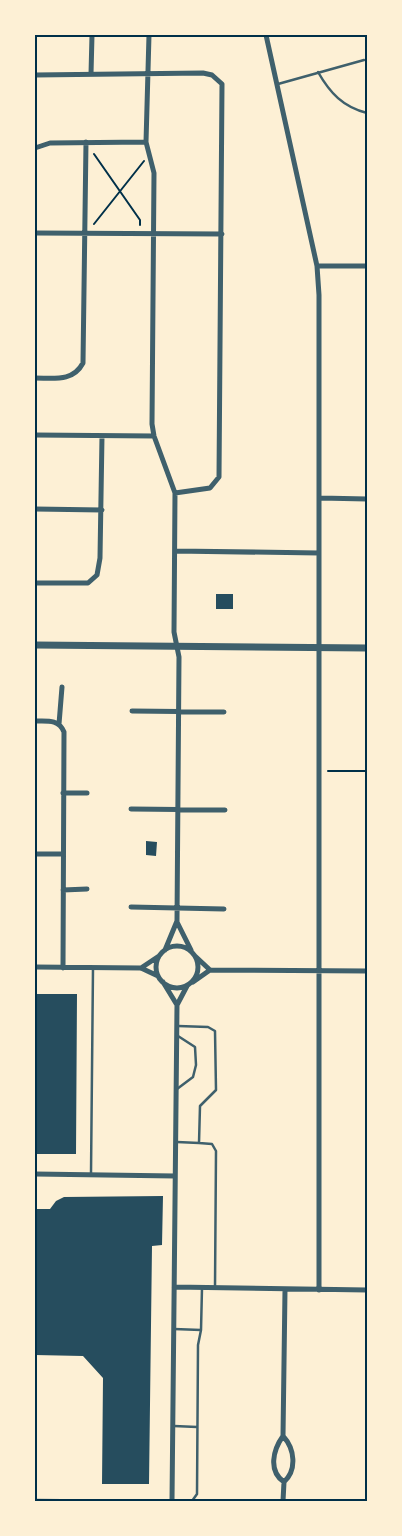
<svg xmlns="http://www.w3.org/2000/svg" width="402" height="1536" viewBox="0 0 402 1536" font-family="'Libre Baskerville',serif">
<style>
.building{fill:#264d5e}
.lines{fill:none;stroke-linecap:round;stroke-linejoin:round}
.path{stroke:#003049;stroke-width:2}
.service{stroke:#3f606c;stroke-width:2.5}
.minor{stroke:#3f606c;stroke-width:5}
.tertiary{stroke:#3f606c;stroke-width:7}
.neatline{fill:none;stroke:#003049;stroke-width:2}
</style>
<rect width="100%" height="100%" fill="#fdf0d5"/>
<path class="building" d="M 216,594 L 233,594 L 233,609 L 216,609 Z
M 146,841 L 157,842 L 156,856 L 146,855 Z
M 35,994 L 77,994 L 76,1154 L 35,1154 Z
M 163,1196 L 162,1245 L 152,1246 L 149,1484 L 102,1484 L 103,1378 L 83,1356 L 35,1355 L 35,1209 L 50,1209 L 56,1201 L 64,1197 Z"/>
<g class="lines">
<path class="path" d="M 94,154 L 140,220 L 140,225
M 94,224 L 144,161
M 328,771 L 367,771"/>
<path class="service" d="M 318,72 C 330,93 343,107 367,113
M 278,84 L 364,60
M 177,1089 L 193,1077 L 196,1065 L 195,1047 L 178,1036
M 177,1142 L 199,1143 L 200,1106 L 216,1090 L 215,1031 L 208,1027 L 178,1026
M 199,1143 L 212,1144 L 216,1151 L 215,1288
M 91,1174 L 93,968
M 174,1329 L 201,1330
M 174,1426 L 197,1427
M 35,1500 L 144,1501
M 192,1501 L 197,1494 L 198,1345 L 201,1330 L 202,1288"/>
<path class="minor" d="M 149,35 L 146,142 L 154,173 L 152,424 L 154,436 L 175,493 L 174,632 L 179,657 L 177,921 L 165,950
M 266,35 L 317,266 L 319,295 L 319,1290
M 91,74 L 92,35
M 35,75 L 203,73 L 212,75 L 222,84 L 219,477 L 210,488 L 175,493
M 35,148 L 50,143 L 146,142
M 35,233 L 222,234
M 317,266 L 367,266
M 35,378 C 54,378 73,382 83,363 L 86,142
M 35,435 L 154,436
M 320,498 L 367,499
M 35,509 L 102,510
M 175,551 L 319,553
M 35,583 L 88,583 L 97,575 L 100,558 L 102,436
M 132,711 L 224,712
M 35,721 C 47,721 59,719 64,732 L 63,968
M 59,724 L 62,687
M 63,793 L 87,793
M 131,809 L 225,810
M 35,854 L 63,854
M 63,890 L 87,889
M 131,907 L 224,909
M 177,922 L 191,950
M156 967a21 21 0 1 1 42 0a21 21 0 1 1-42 0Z
M 195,956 L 210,970 L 367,971
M 35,967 L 141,968 L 158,976
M 141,968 L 159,956
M 163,982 L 177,1005 L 172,1501
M 193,982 L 210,970
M 177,1005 L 187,986
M 35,1174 L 175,1176
M 174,1287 L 367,1290
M 283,1436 C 273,1450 268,1471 284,1482
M 283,1501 L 284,1482 C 297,1470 295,1449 283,1436 L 285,1290"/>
<path class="tertiary" d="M 35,645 L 367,648"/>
</g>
<rect width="402" height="1536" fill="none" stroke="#fdf0d5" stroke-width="72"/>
<rect x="36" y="36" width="330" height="1464" class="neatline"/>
</svg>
